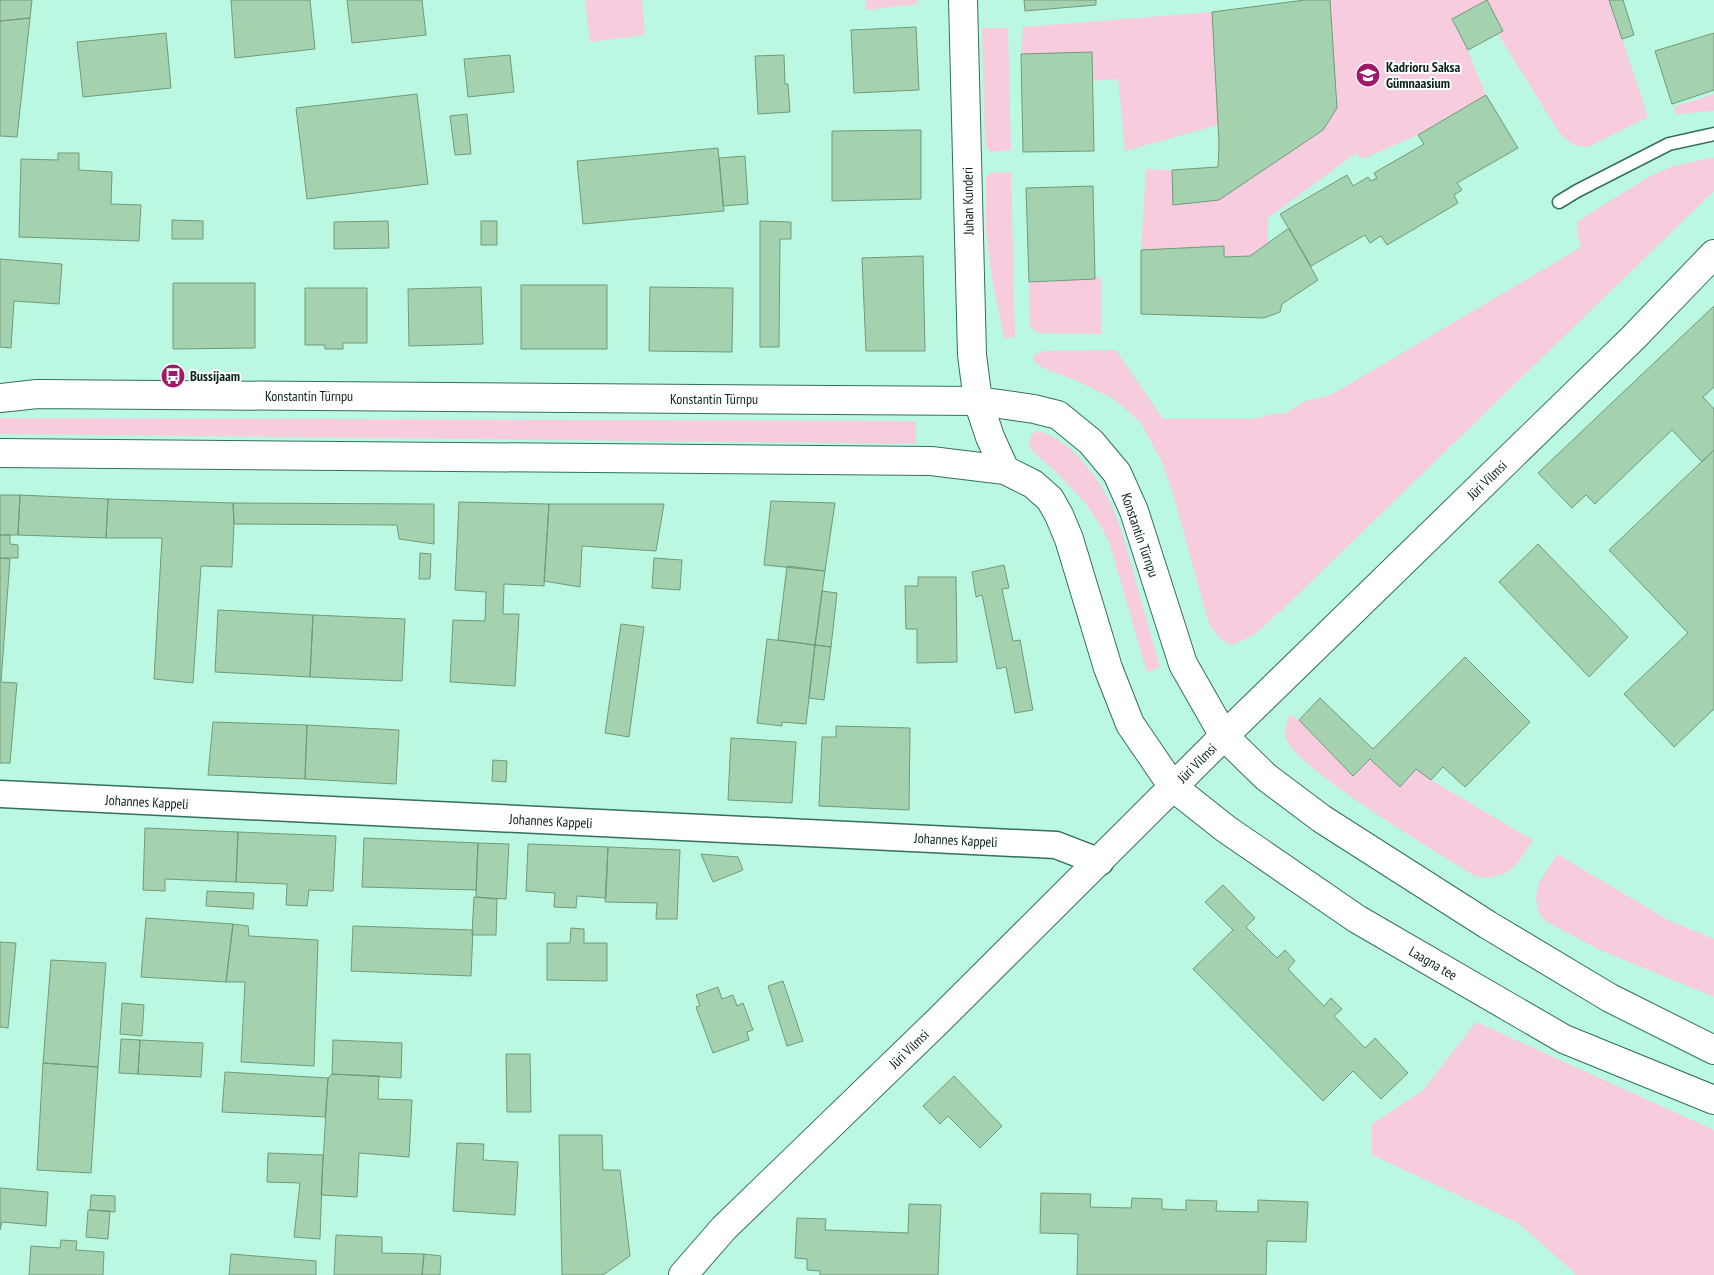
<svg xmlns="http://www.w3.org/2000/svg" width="1714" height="1275" viewBox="0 0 1714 1275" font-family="'PT Sans Narrow',sans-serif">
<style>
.green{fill:#f7ccde}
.building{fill:#a4d1ae;stroke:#709b7a}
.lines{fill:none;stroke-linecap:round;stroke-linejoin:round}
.lane-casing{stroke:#356f5d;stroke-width:15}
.street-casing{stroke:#356f5d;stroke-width:29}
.secondary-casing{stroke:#356f5d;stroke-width:30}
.lane{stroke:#fff;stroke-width:12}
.street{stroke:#fff;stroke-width:26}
.secondary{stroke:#fff;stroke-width:28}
.labels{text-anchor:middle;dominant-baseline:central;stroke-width:4;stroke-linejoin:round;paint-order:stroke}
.poi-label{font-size:14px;font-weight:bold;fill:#09221b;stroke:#fff;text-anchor:start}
.street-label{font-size:14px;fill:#09221b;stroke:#fff}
</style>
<rect width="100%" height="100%" fill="#bbf8e2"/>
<path class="green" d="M 585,0 L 642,0 L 645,35 L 590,42 Z
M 865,0 L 917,0 L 917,4 L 866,10 Z
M 1305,0 L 1609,0 L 1648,117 L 1588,147 L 1573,145 L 1560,134 L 1498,34 L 1503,31 L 1487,0 L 1452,20 L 1464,42 L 1486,95 L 1418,135 L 1362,159 L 1356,153 L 1268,218 L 1268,243 L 1250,256 L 1224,257 L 1223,246 L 1141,250 L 1146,169 L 1172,170 L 1218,167 L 1218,125 L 1125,151 L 1118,79 L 1093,81 L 1092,53 L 1021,54 L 1023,27 L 1212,12 Z
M 982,28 L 1008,28 L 1011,150 L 990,152 L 985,144 Z
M 1714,94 L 1714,111 L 1676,114 L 1674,107 Z
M 1710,158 L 1714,158 L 1714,191 L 1284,608 L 1255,634 L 1232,645 L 1220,639 L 1209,624 L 1173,494 L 1162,462 L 1141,423 L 1114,399 L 1075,380 L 1043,368 L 1033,360 L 1034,355 L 1043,351 L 1116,350 L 1163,419 L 1254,419 L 1277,413 L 1284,414 L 1305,401 L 1331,395 L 1581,247 L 1577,233 L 1578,221 L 1648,177 L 1673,166 Z
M 1011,172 L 1015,337 L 1004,338 L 993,285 L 986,233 L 986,177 L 991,173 Z
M 1101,277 L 1101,334 L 1041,333 L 1034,331 L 1030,326 L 1029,282 Z
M 0,418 L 916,421 L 916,444 L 0,434 Z
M 1038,431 C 1053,435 1066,444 1077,455 C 1115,495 1123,534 1137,586 C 1145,613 1152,640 1160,667 L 1147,673 L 1110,545 L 1103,530 L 1086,504 L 1058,474 L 1029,448 L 1031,435 Z
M 1289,714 L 1299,720 L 1353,776 L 1370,759 L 1400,787 L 1416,769 L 1431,780 L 1533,840 C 1517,865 1510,880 1477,877 C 1446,858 1289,765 1285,736 C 1284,730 1288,720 1289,714 Z
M 1557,854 L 1668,920 L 1714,939 L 1714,997 L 1600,950 L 1545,921 L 1538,911 L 1536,896 L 1539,883 Z
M 1476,1022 L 1714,1130 L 1714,1275 L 1577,1275 L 1518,1223 L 1372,1155 L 1372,1124 L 1423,1090 Z"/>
<path class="building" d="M 0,0 L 32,0 L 30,18 L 0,21 Z
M 231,0 L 310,0 L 315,49 L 235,58 Z
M 347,0 L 422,0 L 426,35 L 352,43 Z
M 1024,0 L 1096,0 L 1096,5 L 1025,11 Z
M 1305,0 L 1330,0 L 1337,108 L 1323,130 L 1219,200 L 1173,205 L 1172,170 L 1218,167 L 1219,143 L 1212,12 Z
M 1487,0 L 1503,31 L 1468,50 L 1452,19 Z
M 1609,0 L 1623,0 L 1634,35 L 1622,39 Z
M 30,18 L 17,137 L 0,136 L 0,21 Z
M 916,27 L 919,90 L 854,93 L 851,30 Z
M 166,33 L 171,88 L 83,97 L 77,42 Z
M 1714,33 L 1714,90 L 1672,104 L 1655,51 Z
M 1092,52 L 1094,151 L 1023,152 L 1021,54 Z
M 510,55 L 514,92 L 468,97 L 464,59 Z
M 784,55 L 785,84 L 788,84 L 790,112 L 758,114 L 755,56 Z
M 417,94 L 428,184 L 307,199 L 296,108 Z
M 1486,95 L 1518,148 L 1457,183 L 1462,190 L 1454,195 L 1458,203 L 1387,245 L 1381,236 L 1370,243 L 1365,235 L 1311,266 L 1280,214 L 1347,175 L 1353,186 L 1368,177 L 1371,181 L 1377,178 L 1374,173 L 1424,144 L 1418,135 Z
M 467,114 L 471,154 L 455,155 L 450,116 Z
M 921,130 L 921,199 L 832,201 L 832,131 Z
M 718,148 L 724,211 L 583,224 L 577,161 Z
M 58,153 L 79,153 L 79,170 L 112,172 L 111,204 L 141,205 L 139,241 L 19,237 L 21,159 L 58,160 Z
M 745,156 L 748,204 L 723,206 L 719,158 Z
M 1093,186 L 1095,279 L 1029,282 L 1026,188 Z
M 172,220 L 203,221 L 203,239 L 172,239 Z
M 388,221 L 389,248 L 334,249 L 334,222 Z
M 481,221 L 497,221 L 497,245 L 481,245 Z
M 760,221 L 791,222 L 791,239 L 780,239 L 779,347 L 760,347 Z
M 1289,228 L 1318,280 L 1282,304 L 1280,312 L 1264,318 L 1141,314 L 1141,250 L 1224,246 L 1224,257 L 1250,256 Z
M 923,256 L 925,351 L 866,351 L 862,258 Z
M 0,259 L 62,264 L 59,304 L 14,301 L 11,348 L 0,347 Z
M 173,283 L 255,283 L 255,348 L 173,349 Z
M 521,285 L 607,285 L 607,349 L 521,349 Z
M 481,287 L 483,344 L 409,346 L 408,289 Z
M 650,287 L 733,288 L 732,352 L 649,351 Z
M 305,288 L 367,288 L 367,343 L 343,343 L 343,349 L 325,349 L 325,345 L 305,345 Z
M 1714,306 L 1714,387 L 1703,397 L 1714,409 L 1714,450 L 1702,462 L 1672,430 L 1595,504 L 1586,495 L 1572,508 L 1538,473 Z
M 1714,450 L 1714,709 L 1674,747 L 1624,694 L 1688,633 L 1609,550 Z
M 0,495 L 20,495 L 18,535 L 0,535 Z
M 20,495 L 108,499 L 106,538 L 18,535 Z
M 108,499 L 233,503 L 234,524 L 232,567 L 201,566 L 193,683 L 154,679 L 162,538 L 106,538 Z
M 771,501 L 835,503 L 825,571 L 764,565 Z
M 459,502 L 549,504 L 544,586 L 504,584 L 503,614 L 519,614 L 515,686 L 450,682 L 453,620 L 485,621 L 486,592 L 455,590 Z
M 233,503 L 434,504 L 434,544 L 399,539 L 397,525 L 234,524 Z
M 549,504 L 664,504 L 656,551 L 582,546 L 580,587 L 544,581 Z
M 0,535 L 10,535 L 10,544 L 18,545 L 18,558 L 0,558 Z
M 1538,544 L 1628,637 L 1589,677 L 1499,582 Z
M 420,553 L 431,554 L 430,579 L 419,579 Z
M 0,558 L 10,559 L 1,682 L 17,683 L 10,763 L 0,763 Z
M 654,558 L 682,560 L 680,590 L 652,588 Z
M 1004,565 L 1009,588 L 1002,589 L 1013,641 L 1020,640 L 1033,710 L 1015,713 L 1006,667 L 997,669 L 982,595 L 976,597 L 972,572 Z
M 787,566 L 825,571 L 815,645 L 778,640 Z
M 918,577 L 956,577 L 957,662 L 917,663 L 917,629 L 906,629 L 905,586 L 918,586 Z
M 822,591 L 837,593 L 831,647 L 815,645 Z
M 218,610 L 313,615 L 310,677 L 215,672 Z
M 313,615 L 405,619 L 402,681 L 310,677 Z
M 621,624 L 644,627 L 629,737 L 605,733 Z
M 767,639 L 815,645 L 806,724 L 782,722 L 782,726 L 757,723 Z
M 815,645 L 831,647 L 824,700 L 809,698 Z
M 1465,657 L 1530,722 L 1465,787 L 1443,767 L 1431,780 L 1416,769 L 1400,787 L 1370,759 L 1353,776 L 1299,720 L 1320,698 L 1373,749 Z
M 213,722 L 307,725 L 305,779 L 208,775 Z
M 307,725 L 399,730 L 396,784 L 305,779 Z
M 836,726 L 910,728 L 909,810 L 819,806 L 822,737 L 836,737 Z
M 731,738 L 796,742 L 792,803 L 728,800 Z
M 493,760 L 507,761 L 506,782 L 492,781 Z
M 145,828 L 238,832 L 236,882 L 165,879 L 165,891 L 143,890 Z
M 238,832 L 336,836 L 333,891 L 309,890 L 307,906 L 286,905 L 287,884 L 236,882 Z
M 364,838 L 478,843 L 476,890 L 362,887 Z
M 478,843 L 509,844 L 506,899 L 476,897 Z
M 528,844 L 608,847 L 606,898 L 577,896 L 576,908 L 554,907 L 555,893 L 526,891 Z
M 608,847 L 680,850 L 677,919 L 656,919 L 657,903 L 605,902 Z
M 701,854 L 738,857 L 743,870 L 713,882 Z
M 1223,885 L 1255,918 L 1246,927 L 1277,958 L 1285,950 L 1295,961 L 1288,969 L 1324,1006 L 1331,998 L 1342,1009 L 1334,1016 L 1365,1048 L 1375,1038 L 1408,1073 L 1381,1099 L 1353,1071 L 1323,1101 L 1193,969 L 1233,930 L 1205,902 Z
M 207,891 L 254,893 L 253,909 L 206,906 Z
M 474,897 L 497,899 L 496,935 L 472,935 Z
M 146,918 L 233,924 L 226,982 L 141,977 Z
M 233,924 L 248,926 L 249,936 L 318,940 L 314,1066 L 241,1062 L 245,982 L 226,982 Z
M 353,926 L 473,930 L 471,976 L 351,971 Z
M 571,928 L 584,929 L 584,943 L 607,943 L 607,981 L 547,980 L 547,943 L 570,943 Z
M 0,942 L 16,943 L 8,1028 L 0,1027 Z
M 51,960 L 106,963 L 98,1067 L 43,1063 Z
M 783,981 L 803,1041 L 787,1046 L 768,986 Z
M 718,987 L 722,999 L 733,995 L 737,1006 L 743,1003 L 753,1030 L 747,1032 L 749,1040 L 713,1053 L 696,1007 L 700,1006 L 696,995 Z
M 122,1003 L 144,1005 L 142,1036 L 120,1034 Z
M 121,1039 L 140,1040 L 138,1074 L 119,1073 Z
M 140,1040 L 203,1043 L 201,1077 L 138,1074 Z
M 333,1040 L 402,1043 L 401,1078 L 332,1074 Z
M 506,1054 L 530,1054 L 531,1112 L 507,1112 Z
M 43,1063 L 98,1067 L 91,1173 L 37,1170 Z
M 225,1072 L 328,1078 L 325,1117 L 222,1112 Z
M 332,1074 L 379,1076 L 378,1099 L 412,1100 L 409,1157 L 359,1153 L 357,1197 L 321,1195 L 328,1078 Z
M 954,1076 L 1002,1126 L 980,1148 L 948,1116 L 940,1124 L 923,1106 Z
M 559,1135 L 602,1135 L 603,1170 L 620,1170 L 630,1256 L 603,1275 L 562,1275 Z
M 457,1143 L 484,1144 L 483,1160 L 518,1162 L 515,1215 L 453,1211 Z
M 268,1153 L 323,1155 L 320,1239 L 294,1237 L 300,1183 L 267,1182 Z
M 0,1188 L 48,1192 L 46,1226 L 2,1222 L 0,1230 Z
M 1041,1193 L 1091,1194 L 1090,1207 L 1131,1208 L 1132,1198 L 1162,1199 L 1162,1209 L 1186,1210 L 1186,1200 L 1217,1201 L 1216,1211 L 1258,1212 L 1258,1200 L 1308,1202 L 1306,1242 L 1267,1241 L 1266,1275 L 1077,1275 L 1078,1234 L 1040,1233 Z
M 91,1195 L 115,1196 L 115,1212 L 90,1210 Z
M 909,1204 L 941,1205 L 938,1275 L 820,1275 L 820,1271 L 807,1270 L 807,1259 L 795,1258 L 797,1218 L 826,1219 L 825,1230 L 908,1233 Z
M 88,1210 L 110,1211 L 108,1239 L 86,1237 Z
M 336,1235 L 382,1237 L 382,1253 L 424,1254 L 422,1275 L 334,1275 Z
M 61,1240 L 77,1241 L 76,1250 L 104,1252 L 103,1275 L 29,1275 L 31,1246 L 60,1248 Z
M 231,1254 L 316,1261 L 316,1275 L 229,1275 Z
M 424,1254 L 441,1256 L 440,1275 L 422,1275 Z"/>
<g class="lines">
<defs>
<path id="lane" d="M 1559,202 L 1577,191 L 1669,144 L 1714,134"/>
<path id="street" d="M 0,794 L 1056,845 L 1100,862"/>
<path id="secondary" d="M 963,0 L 972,355 L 978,401 L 990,437 L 1005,470
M 0,398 L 37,394 L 978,401 L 1034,409 L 1058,415 L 1091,442 L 1117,473 L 1134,511 L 1183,664 L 1224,736 L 1266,777 L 1322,819 L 1488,925 L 1610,998 L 1714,1050
M 0,453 L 931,461 L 1005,470 L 1033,484 L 1050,499 L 1059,515 L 1069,539 L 1108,668 L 1130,724 L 1173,787 L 1226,829 L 1357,919 L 1564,1039 L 1714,1100
M 683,1275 L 724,1228 L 937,1022 L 1224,736 L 1633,338 L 1714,254"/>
</defs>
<use href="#lane" class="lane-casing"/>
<use href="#street" class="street-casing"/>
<use href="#secondary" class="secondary-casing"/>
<use href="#lane" class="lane"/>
<use href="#street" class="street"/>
<use href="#secondary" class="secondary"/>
</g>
<defs>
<symbol id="school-disc" viewBox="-11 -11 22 22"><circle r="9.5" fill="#9f1968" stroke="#fff"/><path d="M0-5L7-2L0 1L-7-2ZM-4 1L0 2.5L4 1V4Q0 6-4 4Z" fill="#fff"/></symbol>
<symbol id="bus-disc" viewBox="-11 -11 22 22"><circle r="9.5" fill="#9f1968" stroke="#fff"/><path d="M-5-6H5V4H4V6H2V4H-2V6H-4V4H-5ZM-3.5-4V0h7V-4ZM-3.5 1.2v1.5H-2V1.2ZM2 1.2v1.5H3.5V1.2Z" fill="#fff"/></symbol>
</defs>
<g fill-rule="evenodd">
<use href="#school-disc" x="1354" y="61" width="28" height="28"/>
<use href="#bus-disc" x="159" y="362" width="28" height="28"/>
</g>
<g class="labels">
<g class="poi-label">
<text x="1386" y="67">Kadrioru Saksa<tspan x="1386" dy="16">Gümnaasium</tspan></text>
<text x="190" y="376">Bussijaam</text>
</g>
<g class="street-label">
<text transform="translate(968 201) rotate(-91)">Juhan Kunderi</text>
<text x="309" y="396">Konstantin Türnpu</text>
<text x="714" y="399">Konstantin Türnpu</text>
<text transform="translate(1487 480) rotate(-44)">Jüri Vilmsi</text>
<text transform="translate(1140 535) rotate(71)">Konstantin Türnpu</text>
<text transform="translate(1197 763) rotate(-45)">Jüri Vilmsi</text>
<text transform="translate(147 802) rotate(3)">Johannes Kappeli</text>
<text transform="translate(551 821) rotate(3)">Johannes Kappeli</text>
<text transform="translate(956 840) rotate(3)">Johannes Kappeli</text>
<text transform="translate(1433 963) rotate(30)">Laagna tee</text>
<text transform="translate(909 1049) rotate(-44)">Jüri Vilmsi</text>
</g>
</g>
</svg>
